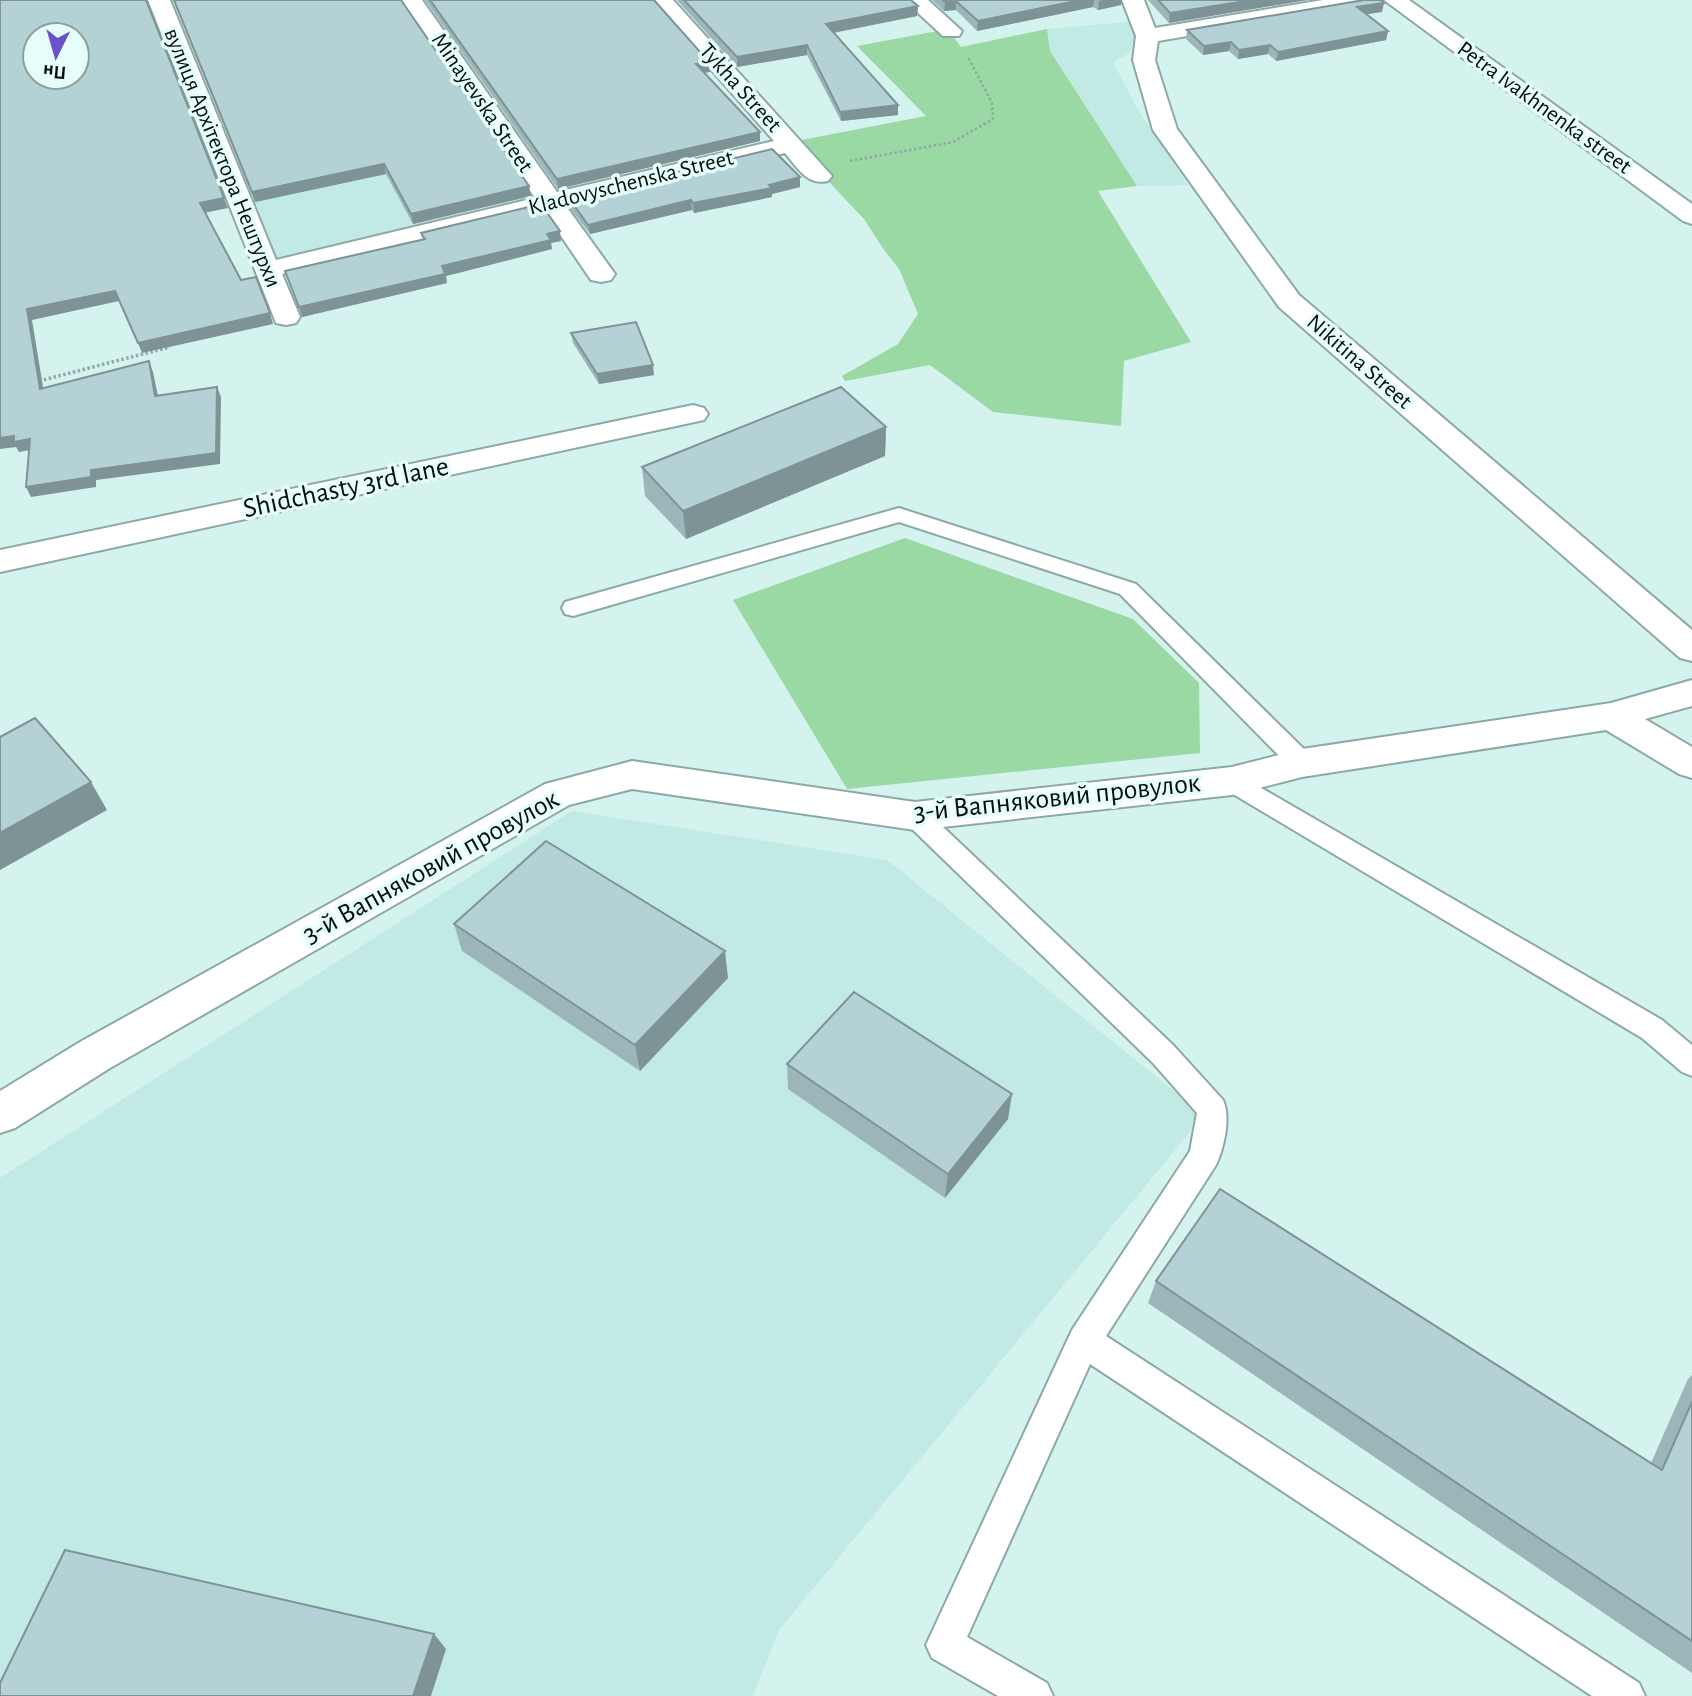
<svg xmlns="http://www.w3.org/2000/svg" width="1692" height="1696" viewBox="0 0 1692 1696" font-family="'Alegreya Sans',sans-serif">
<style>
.built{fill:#c1eae5}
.green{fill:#9bd9a4}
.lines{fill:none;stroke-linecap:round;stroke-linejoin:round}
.lane-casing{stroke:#8ca9a6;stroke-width:4}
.street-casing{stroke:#8ca9a6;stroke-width:4}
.secondary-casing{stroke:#8ca9a6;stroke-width:4}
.path-far1{stroke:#90a8a5;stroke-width:2.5;stroke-dasharray:2.5 2.5;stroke-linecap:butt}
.path{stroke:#90a8a5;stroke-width:3.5;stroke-dasharray:2.5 2.5;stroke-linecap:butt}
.lane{fill:#fff;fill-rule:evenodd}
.street{fill:#fff;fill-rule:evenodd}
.secondary{fill:#fff;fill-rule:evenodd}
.wall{fill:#9bb5b8}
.shaded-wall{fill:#7e9396}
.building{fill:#b4d2d6;stroke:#7e9396;stroke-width:2;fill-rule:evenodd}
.labels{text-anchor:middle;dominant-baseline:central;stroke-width:7;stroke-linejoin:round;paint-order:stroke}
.far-street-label{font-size:23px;fill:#040d0c;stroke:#e6fefb}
.street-label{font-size:28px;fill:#040d0c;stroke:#e6fefb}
</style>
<rect width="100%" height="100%" fill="#d4f3ef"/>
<path class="built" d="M 1138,21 L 1130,53 L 1113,62 L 1138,110 L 1188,185 L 1137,186 L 1050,51 L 1047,29 Z
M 494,124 L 545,205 L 269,265 L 228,165 L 408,129 Z
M 572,811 L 887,860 L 1204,1115 L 779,1630 L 753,1696 L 0,1696 L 0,1178 Z"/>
<path class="green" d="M 948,29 L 961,47 L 1047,29 L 1050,51 L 1137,186 L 1098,191 L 1191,342 L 1124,361 L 1121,426 L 993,412 L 930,365 L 845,381 L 842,376 L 898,344 L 918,314 L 899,269 L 884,250 L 864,219 L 791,142 L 926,116 L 857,46 Z
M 905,538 L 1133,619 L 1199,683 L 1200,753 L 847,789 L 733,600 Z"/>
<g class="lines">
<defs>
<path id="lane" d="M 899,508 L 1136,584 L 1311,756 L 1315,763 L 1311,770 L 1302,772 L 1293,770 L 1120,594 L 899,522 L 573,616 L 565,614 L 562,608 L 565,602 Z
M 1232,771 L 1662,1020 L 1692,1045 L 1692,1076 L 1682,1072 L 1642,1038 L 1223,788 L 1219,781 L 1223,774 Z
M 915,806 L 924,809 L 1173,1045 L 1223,1100 C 1231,1117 1224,1148 1216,1165 L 1106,1336 L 1639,1683 L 1645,1696 L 1592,1696 L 1090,1364 L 967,1637 L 1047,1683 L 1053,1696 L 998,1696 L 932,1658 L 926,1645 L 932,1632 L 1072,1330 L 1190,1151 L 1197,1113 L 1153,1063 L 906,823 L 902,816 L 906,809 Z"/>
<path id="street" d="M 148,0 L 170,0 L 276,260 L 535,198 L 400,0 L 422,0 L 557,192 L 774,141 L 650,0 L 673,0 L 832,176 L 828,181 C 807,186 797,167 785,153 L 566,206 L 615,274 L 611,280 L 601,282 L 591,280 L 544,211 L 282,274 L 300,317 L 296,323 L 286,325 L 276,323 Z
M 904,0 L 928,0 L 962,31 L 959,36 L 943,36 Z
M 1122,0 L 1144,0 L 1155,28 L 1323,0 L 1373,0 L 1370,5 L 1362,6 L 1158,41 L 1155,60 L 1177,129 L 1299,295 L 1692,630 L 1692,661 L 1680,658 L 1279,307 L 1153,130 L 1133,60 L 1136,36 Z
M 693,405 L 704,408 L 708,414 L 704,420 L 0,572 L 0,550 Z
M 1692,680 L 1692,706 L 1645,719 L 1692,747 L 1692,778 L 1679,774 L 1606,730 L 1302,777 L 1232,795 L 915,830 L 632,789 L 569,805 L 110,1068 L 15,1128 L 0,1133 L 0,1091 L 80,1042 L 545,784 L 632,761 L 915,802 L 1232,767 L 1302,749 L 1611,703 Z"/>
<path id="secondary" d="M 1384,0 L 1409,0 L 1692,204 L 1692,224 L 1683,221 Z"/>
</defs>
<use href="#lane" class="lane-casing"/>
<use href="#street" class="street-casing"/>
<use href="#secondary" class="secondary-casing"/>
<path class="path-far1" d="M 850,161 L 953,142 L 993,119 L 992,103 L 968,57"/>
<path class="path" d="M 39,381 L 170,347"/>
<use href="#lane" class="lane"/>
<use href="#street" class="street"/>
<use href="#secondary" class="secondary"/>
</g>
<path class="wall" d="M 173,0 L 401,0 L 529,186 L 531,196 L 413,224 L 386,174 L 255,202 Z
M 425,0 L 654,0 L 709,62 L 710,72 L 704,73 L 760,141 L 558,189 Z
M 677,0 L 911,0 L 918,6 L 917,16 L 834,33 L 898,115 L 841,121 L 807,55 L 737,67 Z
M 932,0 L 1122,0 L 1121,5 L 1098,10 L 1093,7 L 977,31 L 956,10 L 944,11 Z
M 1148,0 L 1307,0 L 1169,23 Z
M 1382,12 L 1366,14 L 1388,31 L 1386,40 L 1276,61 L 1268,54 L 1238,59 L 1229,51 L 1203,55 L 1186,39 L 1187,30 Z
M 800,177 L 800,187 L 772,194 L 772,197 L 694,213 L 692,210 L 590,234 L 570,208 L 569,198 Z
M 421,233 L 561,241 L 551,243 L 552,249 L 446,276 L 447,283 L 302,317 L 285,271 L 423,240 Z
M 571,333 L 654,375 L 599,384 L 573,343 Z
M 886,427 L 885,456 L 686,539 L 645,496 L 642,467 Z
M 454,924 L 728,978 L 640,1071 L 462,951 Z
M 787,1064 L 1008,1119 L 945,1198 L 788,1089 Z
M 1156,1281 L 1651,1463 L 1688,1379 L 1692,1375 L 1692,1673 L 1148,1303 Z"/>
<path class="shaded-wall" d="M 1080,0 L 1094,0 L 1093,7 L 977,31 L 978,21 Z
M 1103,0 L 1122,0 L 1121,5 L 1098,10 L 1099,1 Z
M 1252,0 L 1307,0 L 1169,23 L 1170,13 Z
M 956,1 L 956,10 L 944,11 L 945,2 Z
M 1384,3 L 1382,12 L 1355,16 L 1357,7 Z
M 918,6 L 917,16 L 826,34 L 826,24 Z
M 1388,31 L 1386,40 L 1276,61 L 1278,52 Z
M 1231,42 L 1229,51 L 1203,55 L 1204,46 Z
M 807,45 L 807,55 L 737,67 L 737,57 Z
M 1270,45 L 1268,54 L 1238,59 L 1239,50 Z
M 709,62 L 710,72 L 696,74 L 696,64 Z
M 898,105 L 898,115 L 841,121 L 840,112 Z
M 760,132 L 760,141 L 558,189 L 557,179 Z
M 384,164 L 386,174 L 255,202 L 252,192 Z
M 800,177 L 800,187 L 772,194 L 772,197 L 694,213 L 693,203 Z
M 529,186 L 531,196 L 413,224 L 411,214 Z
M 224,198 L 228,208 L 204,213 L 200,203 Z
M 691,200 L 692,210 L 590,234 L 588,225 Z
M 560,231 L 561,241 L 551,243 L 552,249 L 446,276 L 447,283 L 302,317 L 299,307 Z
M 115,291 L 119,301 L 32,320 L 45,399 L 40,389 L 27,309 Z
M 270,313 L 273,324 L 142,353 L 138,343 Z
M 149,361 L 153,372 L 160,406 L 155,396 Z
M 653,365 L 654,375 L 599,384 L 597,374 Z
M 217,387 L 221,397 L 220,464 L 96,480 L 96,487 L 31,497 L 26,487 L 91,470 Z
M 886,427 L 885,456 L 686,539 L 683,511 Z
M 14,436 L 30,439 L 36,449 L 19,452 L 16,447 L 0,449 L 0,438 Z
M 91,782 L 107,810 L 0,870 L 0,833 Z
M 725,951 L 728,978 L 640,1071 L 635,1045 Z
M 1012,1094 L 1008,1119 L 945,1198 L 948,1174 Z
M 434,1634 L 446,1649 L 431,1696 L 413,1696 Z"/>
<path class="building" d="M 0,0 L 146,0 L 224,198 L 200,203 L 241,280 L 256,277 L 270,313 L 138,343 L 115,291 L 27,309 L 40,389 L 149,361 L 155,396 L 217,387 L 216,453 L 91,470 L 91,477 L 26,487 L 30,439 L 14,442 L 14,436 L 0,438 ZM 35,35 L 77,35 L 77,77 L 35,77 Z
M 174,0 L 401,0 L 529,186 L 411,214 L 384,164 L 252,192 Z
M 430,0 L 654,0 L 709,62 L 696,64 L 760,132 L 557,179 Z
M 684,0 L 911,0 L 918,6 L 826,24 L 898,105 L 840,112 L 807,45 L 737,57 Z
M 943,0 L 1080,0 L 978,21 L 956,1 L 945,2 Z
M 1158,0 L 1252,0 L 1170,13 Z
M 1364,0 L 1381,0 L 1384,3 L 1357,7 L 1388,31 L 1278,52 L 1270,45 L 1239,50 L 1231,42 L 1204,46 L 1187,30 Z
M 772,149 L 800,177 L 769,185 L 772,188 L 693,203 L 691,200 L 588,225 L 569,198 Z
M 541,204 L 560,231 L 547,234 L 551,240 L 442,266 L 445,274 L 299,307 L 285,271 L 425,239 L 421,233 Z
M 636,322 L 653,365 L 597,374 L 571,333 Z
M 841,387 L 886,427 L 683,511 L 642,467 Z
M 35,718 L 91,782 L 0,833 L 0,737 Z
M 546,841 L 725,951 L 635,1045 L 454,924 Z
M 854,992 L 1012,1094 L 948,1174 L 787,1064 Z
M 1220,1189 L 1662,1470 L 1692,1402 L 1692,1641 L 1156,1281 Z
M 65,1550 L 434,1634 L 413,1696 L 0,1696 L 0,1683 Z"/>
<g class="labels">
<g class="far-street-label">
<text transform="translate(740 88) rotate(48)">Tykha Street</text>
<text transform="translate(482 103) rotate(56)">Minayevska Street</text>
<text transform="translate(1544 108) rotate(36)">Petra Ivakhnenka street</text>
<text transform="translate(222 158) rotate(68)">вулиця Архітектора Нештурхи</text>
<text transform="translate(631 183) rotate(-14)">Kladovyschenska Street</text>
<text transform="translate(1359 362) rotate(41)">Nikitina Street</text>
</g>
<g class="street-label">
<text transform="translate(346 488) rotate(-12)">Shidchasty 3rd lane</text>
<text transform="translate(1057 798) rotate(-6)">3-й Вапняковий провулок</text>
<text transform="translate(431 867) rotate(-29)">3-й Вапняковий провулок</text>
</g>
</g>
<g transform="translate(56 56) rotate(185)"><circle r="33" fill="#e6fefb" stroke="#8c9e9b" stroke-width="2"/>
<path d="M0-5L12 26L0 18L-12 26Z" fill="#6953cd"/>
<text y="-10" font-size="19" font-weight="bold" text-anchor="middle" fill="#040d0c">Пн</text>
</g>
</svg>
